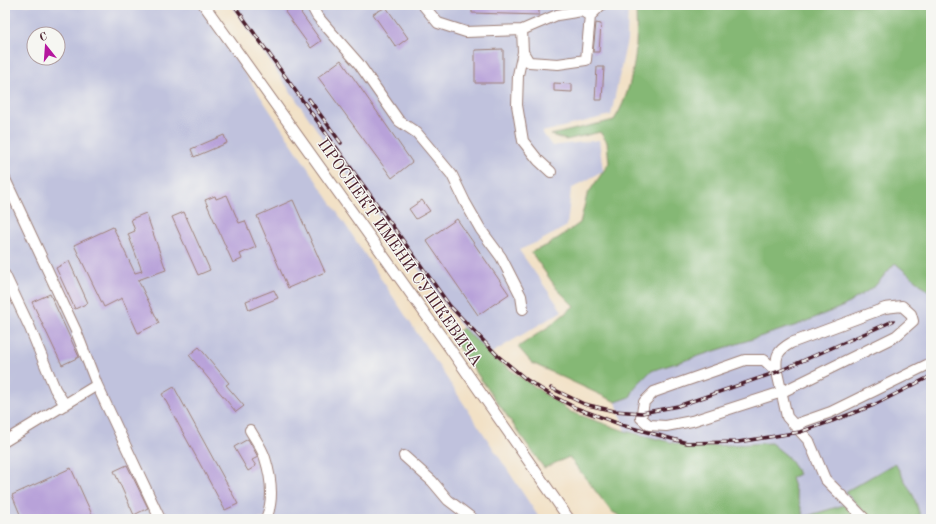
<svg xmlns="http://www.w3.org/2000/svg" width="936" height="524" viewBox="0 0 936 524" font-family="'Old Standard TT',serif">
<style>
.industrial{fill:#c0c2dd;fill-rule:evenodd}
.forest{fill:#85b874;stroke:#686c50}
.building{fill:#b8a2d9}
.lines{fill:none;stroke-linecap:round;stroke-linejoin:round}
.minor-casing{stroke:#9e8078;stroke-width:12}
.minor{stroke:#fff;stroke-width:10}
.rail-casing{stroke:#4a1f2b;stroke-width:3.5}
.rail{stroke:#f6f6f2;stroke-width:2;stroke-dasharray:6;stroke-linecap:butt}
.labels{text-anchor:middle;dominant-baseline:central;stroke-width:3;stroke-linejoin:round;paint-order:stroke}
.street-label{font-size:16px;fill:#4a1f2b;stroke:#f6f6f2}
</style>
<rect width="100%" height="100%" fill="#f6f6f2"/>
<filter id="ink" filterUnits="userSpaceOnUse"><feTurbulence type="fractalNoise" baseFrequency=".025" numOctaves="2"/><feDisplacementMap in="SourceGraphic" scale="8" xChannelSelector="R" yChannelSelector="G"/><feConvolveMatrix kernelMatrix="1 2 1 2 8 2 1 2 1" color-interpolation-filters="sRGB"/></filter>
<filter id="wash" filterUnits="userSpaceOnUse"><feTurbulence type="fractalNoise" baseFrequency=".012" numOctaves="4" result="noise"/><feDisplacementMap in="SourceGraphic" scale="16" xChannelSelector="R" yChannelSelector="G"/><feGaussianBlur stdDeviation="0.9" result="paint"/><feColorMatrix in="noise" values="0 0 0 0 0 0 0 0 0 0 0 0 0 0 0 0 0 1.4 0 .05"/><feComposite in="paint" operator="in"/></filter>
<g filter="url(#wash)">
<rect width="100%" height="100%" fill="#f2e1c6"/>
<path class="industrial" d="M 5,5 L 200,5 L 540,519 L 5,519 ZM 34,34 L 58,34 L 58,58 L 34,58 Z
M 231,5 L 628,5 L 627,40 L 611,115 L 542,132 L 552,146 L 599,140 L 603,171 L 571,189 L 567,226 L 540,241 L 519,250 L 562,311 L 485,357 L 352,181 Z
M 895,263 L 931,293 L 931,519 L 921,519 L 914,497 L 866,515 L 871,519 L 859,519 L 844,505 L 804,517 L 791,478 L 799,473 L 771,443 L 690,447 L 625,431 L 616,402 L 630,397 L 636,386 L 651,371 L 797,325 L 875,286 Z"/>
<path class="forest" d="M 636,5 L 931,5 L 931,293 L 895,263 L 875,286 L 844,306 L 797,325 L 651,371 L 636,386 L 630,397 L 616,402 L 532,363 L 518,347 L 551,325 L 574,306 L 557,289 L 531,252 L 548,245 L 580,223 L 587,195 L 609,163 L 607,142 L 600,132 L 566,140 L 551,135 L 614,120 C 627,101 635,68 636,46 C 637,32 636,18 636,5 Z
M 463,328 L 498,361 L 571,412 L 625,431 L 690,447 L 771,443 L 787,456 L 799,474 L 791,478 L 804,517 L 844,505 L 859,519 L 625,519 L 611,511 L 569,457 L 544,468 L 451,337 Z
M 895,463 L 914,497 L 921,519 L 871,519 L 845,492 Z"/>
<g id="blocks">
<path class="building" d="M 295,5 L 305,5 L 306,9 L 301,13 L 321,41 L 311,48 L 285,12 Z
M 472,5 L 539,5 L 539,15 L 472,13 Z
M 386,7 L 408,38 L 396,47 L 373,14 Z
M 596,23 L 601,24 L 599,52 L 593,52 Z
M 503,49 L 503,83 L 475,83 L 475,50 Z
M 341,60 L 412,162 L 392,178 L 318,77 Z
M 597,67 L 604,67 L 602,100 L 595,100 Z
M 554,83 L 572,84 L 572,92 L 554,91 Z
M 224,135 L 227,143 L 194,157 L 191,149 Z
M 227,195 L 239,223 L 245,221 L 256,247 L 240,254 L 242,259 L 233,263 L 205,200 L 215,196 L 216,199 Z
M 293,200 L 325,272 L 288,288 L 257,216 Z
M 422,200 L 430,211 L 416,219 L 409,209 Z
M 184,212 L 210,270 L 198,275 L 172,217 Z
M 146,213 L 166,270 L 138,280 L 159,323 L 138,333 L 122,298 L 104,307 L 74,245 L 113,227 L 135,273 L 142,271 L 128,234 L 135,231 L 131,219 Z
M 457,219 L 509,294 L 478,315 L 426,240 Z
M 69,261 L 88,303 L 75,309 L 56,268 Z
M 274,290 L 278,298 L 249,310 L 246,301 Z
M 50,294 L 79,357 L 62,365 L 32,302 Z
M 199,347 L 229,383 L 226,385 L 244,406 L 236,412 L 189,355 Z
M 174,387 L 238,504 L 225,510 L 162,394 Z
M 248,439 L 258,457 L 252,460 L 256,466 L 248,471 L 234,447 Z
M 127,465 L 148,508 L 134,515 L 114,471 Z
M 71,468 L 94,519 L 22,519 L 12,495 Z"/>
</g>
</g>
<g filter="url(#ink)">
<use href="#blocks" fill-opacity="0" stroke="#9e8078" stroke-width="1"/>
<g class="lines">
<defs>
<path id="minor" d="M 204,5 L 446,343 L 569,519
M 311,5 L 317,16 L 359,64 L 399,121 L 417,133 L 452,175 L 465,202 L 481,230 L 501,257 L 521,296 L 523,309
M 423,5 L 438,23 L 466,32 L 522,30 L 523,52 L 529,62 L 558,64 L 586,60 L 590,16 L 601,5
M 522,30 L 557,15 L 582,11 L 590,16
M 523,52 L 518,75 L 517,105 L 523,141 L 538,160 L 551,172
M 5,179 L 76,331 L 97,385 L 160,519
M 5,275 L 30,328 L 55,389 L 65,405
M 777,372 C 775,356 777,351 791,343 L 885,308 L 902,306 L 911,314 L 913,321 L 896,336 L 782,392 L 692,421 L 666,426 L 649,425 L 641,418 L 644,402 L 654,392 L 745,360 L 764,360 L 777,372 L 787,417 L 809,441 L 825,479 L 865,519
M 794,425 L 831,412 L 931,363
M 250,430 C 255,439 262,448 265,458 C 271,477 274,500 266,519
M 5,441 L 97,385
M 404,456 L 432,481 L 448,500 L 473,519"/>
</defs>
<use href="#minor" class="minor-casing"/>
<use href="#minor" class="minor"/>
<defs>
<path id="rail" d="M 234,5 L 450,306 L 498,356 L 527,380 L 551,395 L 576,408 L 625,426 L 687,443 L 738,442 L 800,432 L 832,421 L 874,405 L 931,376
M 309,99 L 341,143
M 551,388 L 584,404 L 614,411 L 642,413 L 678,406 L 777,372 L 893,321"/>
</defs>
<use href="#rail" class="rail-casing"/>
<use href="#rail" class="rail"/>
</g>
</g>
<g class="labels">
<g class="street-label">
<text transform="translate(399 253) rotate(55)">ПРОСПЕКТ ИМЕНИ СУШКЕВИЧА</text>
</g>
</g>
<rect width="936" height="524" fill="none" stroke="#f6f6f2" stroke-width="20"/>
<g transform="translate(46 46) rotate(343)"><circle r="19" fill="#f6f6f2" stroke="#b1a0a2"/>
<path d="M0-3L7 15L0 10L-7 15Z" fill="#b5179e"/>
<text y="-6" font-size="11" font-weight="bold" text-anchor="middle" fill="#4a1f2b">С</text>
</g>
</svg>
